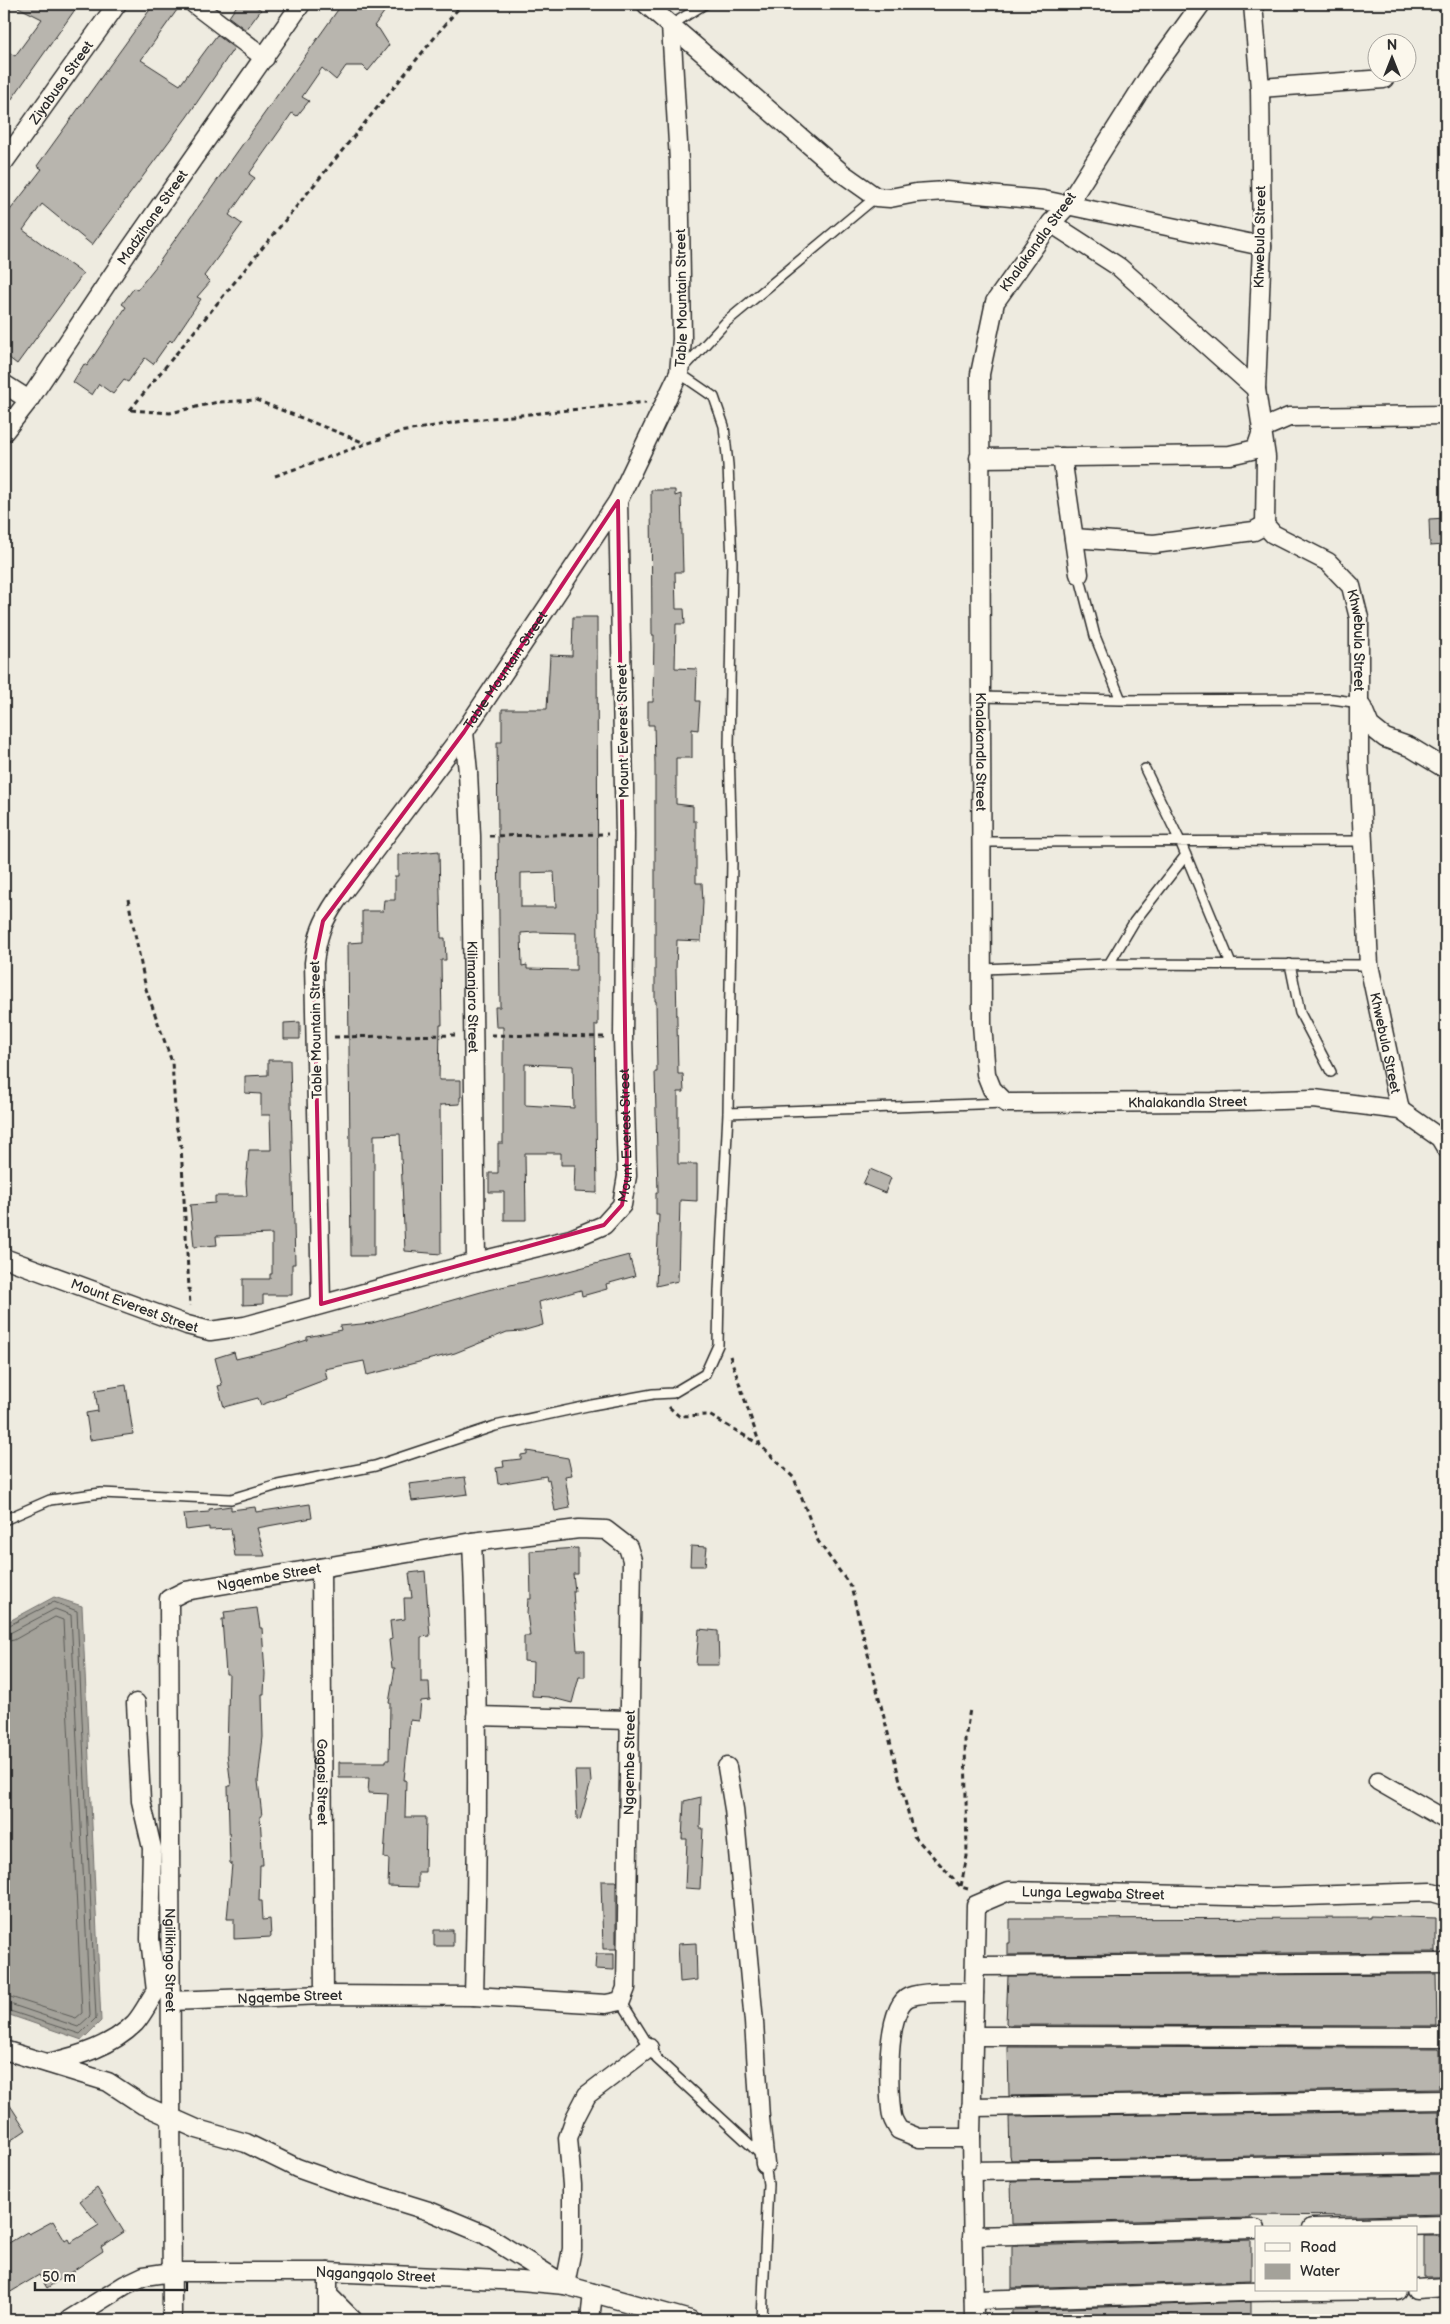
<svg xmlns="http://www.w3.org/2000/svg" width="1450" height="2324" viewBox="0 0 1450 2324" font-family="'Balsamiq Sans',sans-serif">
<style>
.water{fill:#a4a29a;stroke:#74726e}
.lines{fill:none;stroke-linecap:round;stroke-linejoin:round}
.shore{stroke:#5b5b57;stroke-width:1}
.building{fill:#b8b5ae;stroke:#2b2b2b;fill-rule:evenodd}
.service-casing{stroke:#2b2b2b;stroke-width:12}
.minor-casing{stroke:#2b2b2b;stroke-width:21}
.path{stroke:#2b2b2b;stroke-width:3;stroke-dasharray:5 4;stroke-linecap:butt}
.service{stroke:#fbf7ec;stroke-width:9}
.minor{stroke:#fbf7ec;stroke-width:18}
.marked{fill:none;stroke:#c2185b;stroke-width:4;stroke-linejoin:round}
.labels{text-anchor:middle;dominant-baseline:central;stroke-width:5;stroke-linejoin:round;paint-order:stroke}
.street-label{font-size:14px;fill:#2b2b2b;stroke:#fbf7ec}
</style>
<rect width="100%" height="100%" fill="#eeebe0"/>
<filter id="ink" filterUnits="userSpaceOnUse"><feTurbulence type="fractalNoise" baseFrequency=".02" numOctaves="2"/><feDisplacementMap in="SourceGraphic" scale="10" xChannelSelector="R" yChannelSelector="G"/><feConvolveMatrix kernelMatrix="1 2 1 2 8 2 1 2 1" color-interpolation-filters="sRGB"/></filter>
<g filter="url(#ink)">
<path class="water" d="M 54,1597 L 82,1606 L 101,2021 L 82,2040 L 4,2013 L 4,1624 Z"/>
<g class="lines">
<path class="shore" d="M 4,1628 L 54,1602 L 77,1611 L 96,2018 L 80,2034 L 4,2009
M 4,1634 L 10,1633 L 55,1609 L 71,1615 L 90,2016 L 78,2027 L 4,2002
M 4,1642 L 14,1640 L 55,1617 L 63,1620 L 82,2013 L 76,2018 L 4,1995"/>
</g>
<path class="building" d="M 12,4 L 79,4 L 4,110 L 4,49 L 15,56 L 42,19 Z
M 154,4 L 168,4 L 177,10 L 141,60 L 180,85 L 217,35 L 234,48 L 187,117 L 92,245 L 42,204 L 23,230 L 83,274 L 17,364 L 4,354 L 4,218 L 42,169 L 37,166 Z
M 238,4 L 252,4 L 261,10 L 246,30 L 229,17 Z
M 342,4 L 390,4 L 374,26 L 379,29 L 389,45 L 368,71 L 363,66 L 346,66 L 336,80 L 322,68 L 302,97 L 309,101 L 297,116 L 292,113 L 249,174 L 255,178 L 229,215 L 242,224 L 204,276 L 210,282 L 197,297 L 201,299 L 172,342 L 170,340 L 153,364 L 145,358 L 128,382 L 124,380 L 113,394 L 99,384 L 92,395 L 73,382 L 84,364 L 87,366 L 126,307 L 122,304 L 134,288 L 137,290 L 157,265 Z
M 651,490 L 675,490 L 675,496 L 681,494 L 683,572 L 675,572 L 676,609 L 684,609 L 685,624 L 676,624 L 675,668 L 697,669 L 696,701 L 700,701 L 698,730 L 692,729 L 692,758 L 676,758 L 676,804 L 693,806 L 693,821 L 696,821 L 696,883 L 702,883 L 703,902 L 701,941 L 677,940 L 676,970 L 678,1074 L 683,1074 L 684,1092 L 678,1092 L 678,1164 L 697,1164 L 697,1201 L 680,1200 L 678,1281 L 656,1286 L 659,1215 L 656,1215 L 656,1193 L 658,1193 L 655,1072 L 657,1072 L 656,1001 L 655,1001 L 655,765 L 654,725 L 648,725 L 648,702 L 653,702 L 654,635 L 652,635 Z
M 1446,518 L 1446,545 L 1430,546 L 1429,519 Z
M 573,617 L 597,617 L 598,1004 L 598,1025 L 595,1025 L 597,1193 L 574,1192 L 575,1165 L 561,1165 L 561,1153 L 525,1153 L 526,1220 L 504,1220 L 504,1192 L 489,1192 L 489,1173 L 498,1173 L 498,1143 L 503,1143 L 503,1027 L 496,1027 L 495,1007 L 500,1007 L 497,742 L 502,742 L 502,709 L 547,709 L 550,655 L 572,656 ZM 554,872 L 556,907 L 521,907 L 521,873 ZM 534,932 L 576,933 L 576,970 L 527,969 L 527,965 L 522,966 L 521,933 ZM 525,1064 L 573,1066 L 574,1108 L 525,1105 Z
M 439,851 L 441,938 L 445,938 L 446,960 L 441,960 L 442,1025 L 440,1025 L 439,1080 L 461,1080 L 461,1097 L 460,1097 L 460,1104 L 440,1105 L 441,1254 L 405,1251 L 400,1134 L 374,1135 L 374,1256 L 351,1256 L 348,943 L 362,942 L 362,911 L 383,911 L 384,900 L 395,900 L 395,876 L 398,876 L 398,855 Z
M 300,1022 L 300,1039 L 284,1039 L 284,1023 Z
M 268,1060 L 290,1060 L 295,1264 L 292,1264 L 292,1295 L 263,1295 L 263,1304 L 243,1305 L 243,1279 L 270,1279 L 270,1274 L 272,1274 L 272,1234 L 216,1236 L 217,1245 L 194,1247 L 190,1205 L 215,1203 L 215,1196 L 247,1196 L 246,1182 L 249,1150 L 271,1150 L 270,1115 L 261,1115 L 261,1094 L 245,1093 L 245,1076 L 268,1075 Z
M 870,1169 L 891,1178 L 885,1193 L 863,1184 Z
M 629,1255 L 635,1276 L 606,1284 L 607,1289 L 582,1296 L 581,1290 L 539,1302 L 543,1325 L 522,1331 L 507,1332 L 455,1353 L 367,1375 L 364,1361 L 325,1369 L 327,1379 L 285,1395 L 286,1396 L 261,1405 L 258,1398 L 224,1407 L 218,1386 L 222,1385 L 215,1358 L 234,1352 L 236,1359 L 278,1349 L 307,1340 L 307,1337 L 341,1330 L 340,1326 L 372,1323 L 488,1290 L 546,1277 Z
M 126,1385 L 133,1434 L 90,1440 L 86,1413 L 98,1411 L 95,1390 Z
M 527,1451 L 568,1458 L 572,1475 L 565,1476 L 570,1508 L 555,1511 L 549,1479 L 547,1480 L 546,1476 L 498,1484 L 496,1468 L 504,1467 L 503,1461 L 521,1459 L 521,1455 L 527,1454 Z
M 465,1477 L 468,1494 L 412,1501 L 409,1484 Z
M 310,1504 L 312,1518 L 257,1528 L 265,1556 L 235,1556 L 231,1529 L 209,1530 L 209,1527 L 186,1530 L 184,1514 L 209,1512 L 209,1509 L 231,1506 L 231,1510 L 255,1507 L 256,1512 Z
M 691,1546 L 707,1547 L 705,1566 L 690,1566 Z
M 578,1548 L 578,1574 L 573,1574 L 575,1591 L 573,1591 L 577,1650 L 585,1650 L 585,1677 L 579,1677 L 572,1703 L 549,1697 L 532,1696 L 533,1662 L 524,1661 L 524,1636 L 530,1636 L 527,1613 L 528,1599 L 531,1599 L 530,1551 Z
M 425,1571 L 430,1636 L 421,1637 L 421,1682 L 429,1682 L 430,1700 L 421,1701 L 419,1721 L 410,1720 L 404,1780 L 406,1780 L 405,1817 L 426,1817 L 425,1872 L 418,1872 L 418,1887 L 388,1886 L 389,1859 L 384,1858 L 388,1794 L 368,1793 L 369,1778 L 339,1778 L 339,1762 L 386,1762 L 386,1760 L 389,1760 L 390,1703 L 389,1703 L 395,1668 L 392,1668 L 389,1640 L 392,1639 L 390,1621 L 405,1619 L 404,1598 L 412,1598 L 409,1573 Z
M 257,1608 L 260,1628 L 262,1628 L 265,1674 L 264,1694 L 262,1694 L 263,1737 L 258,1781 L 262,1816 L 260,1816 L 263,1865 L 260,1865 L 259,1901 L 262,1901 L 263,1920 L 270,1919 L 271,1937 L 234,1939 L 234,1919 L 227,1919 L 232,1864 L 230,1864 L 228,1786 L 231,1786 L 227,1753 L 229,1674 L 226,1674 L 222,1619 L 225,1619 L 224,1612 Z
M 699,1629 L 718,1631 L 719,1665 L 696,1665 Z
M 575,1771 L 590,1771 L 591,1782 L 580,1820 L 577,1819 Z
M 701,1797 L 700,1828 L 703,1828 L 700,1889 L 685,1888 L 687,1839 L 682,1839 L 684,1801 Z
M 601,1881 L 616,1881 L 616,1949 L 603,1949 Z
M 1370,1916 L 1436,1918 L 1436,1952 L 1008,1955 L 1008,1943 L 1010,1943 L 1010,1919 L 1370,1918 Z
M 434,1930 L 453,1930 L 453,1946 L 434,1946 Z
M 696,1943 L 697,1980 L 680,1982 L 678,1944 Z
M 596,1954 L 614,1954 L 614,1970 L 595,1969 Z
M 1436,1974 L 1437,2026 L 1008,2025 L 1006,2023 L 1008,1976 Z
M 1008,2047 L 1437,2048 L 1439,2049 L 1439,2089 L 1009,2096 Z
M 4,2096 L 26,2130 L 4,2145 Z
M 1439,2111 L 1440,2153 L 1011,2160 L 1010,2155 L 1009,2117 Z
M 1440,2175 L 1442,2214 L 1358,2216 L 1251,2215 L 1251,2218 L 1012,2224 L 1011,2181 Z
M 97,2188 L 124,2232 L 101,2247 L 103,2251 L 47,2288 L 39,2275 L 4,2296 L 4,2246 L 27,2232 L 29,2234 L 53,2221 L 65,2241 L 68,2239 L 70,2243 L 99,2225 L 80,2201 Z
M 1424,2236 L 1442,2236 L 1442,2277 L 1424,2277 Z
M 1251,2240 L 1251,2281 L 1012,2288 L 1012,2246 Z
M 1251,2302 L 1251,2320 L 1012,2320 L 1012,2310 Z"/>
<g class="lines">
<defs>
<path id="service" d="M 671,25 L 705,4
M 1079,574 L 1095,636 L 1121,700
M 980,697 L 1121,700 L 1332,699 L 1360,703
M 1145,769 L 1180,841 L 1231,964
M 982,842 L 1362,841
M 1109,964 L 1134,922 L 1186,855
M 1290,964 L 1300,1013 L 1331,1072
M 983,969 L 1109,964 L 1369,965
M 728,1113 L 1005,1103
M 4,1520 L 50,1500 L 101,1493 L 231,1499 L 278,1485 L 375,1466 L 495,1426 L 592,1405 L 653,1394 L 673,1393 L 705,1374 L 718,1345 L 719,1291 L 728,1113 L 732,860 L 729,747 L 732,562 L 728,465 L 724,426 L 714,397 L 679,373 L 726,322 L 876,197
M 621,2001 L 657,2059 L 758,2152 L 765,2164 L 768,2184 L 762,2320"/>
<g id="minor">
<path d="M 194,4 L 265,58"/>
<path d="M 646,4 L 842,173 L 876,197 L 890,198 L 916,193 L 946,191 L 1043,200 L 1262,246"/>
<path id="s1" d="M 1201,4 L 1151,73 L 1067,206 L 1051,223 L 995,302 L 980,374 L 982,1024 L 986,1074 L 992,1089 L 1006,1103 L 1212,1102 L 1314,1099 L 1400,1110 L 1440,1138 L 1446,1148"/>
<path id="s2" d="M 1253,4 L 1260,88 L 1262,246 L 1256,389 L 1266,457 L 1265,525 L 1273,534 L 1328,562 L 1351,586 L 1359,618 L 1359,761 L 1369,965 L 1400,1110"/>
<path d="M 1260,88 L 1384,79"/>
<path id="s3" d="M 4,162 L 117,4"/>
<path d="M 1051,223 L 1119,267 L 1256,389"/>
<path d="M 4,384 L 29,400"/>
<path id="s4" d="M 4,432 L 29,400 L 130,249 L 301,4"/>
<path d="M 1062,457 L 1079,574"/>
<path d="M 979,458 L 1230,455 L 1256,449 L 1263,428 L 1289,417 L 1446,415"/>
<path d="M 1074,538 L 1154,544 L 1254,531 L 1265,525"/>
<path d="M 1362,707 L 1370,726 L 1385,738 L 1410,747 L 1446,769"/>
<path id="s5" d="M 464,732 L 468,772 L 471,836 L 476,1262"/>
<path id="s6" d="M 4,1258 L 187,1325 L 210,1331 L 245,1326 L 476,1262 L 571,1239 L 604,1225 L 622,1205 L 627,1176 L 623,1037 L 625,834 L 618,501"/>
<path id="s7" d="M 321,1304 L 314,963 C 317,936 322,922 337,900 L 464,732 L 618,501 L 679,373 L 682,339 L 679,161 L 671,25"/>
<path d="M 472,1542 C 479,1693 478,1845 474,1996"/>
<path id="s8" d="M 321,1568 L 324,1995"/>
<path d="M 476,1716 L 630,1720"/>
<path d="M 727,1767 L 734,1809 L 754,2022 L 760,2118 L 765,2164"/>
<path d="M 1378,1781 L 1446,1820"/>
<path d="M 975,1966 L 1446,1963"/>
<path id="s9" d="M 171,2001 L 324,1995 L 474,1996 L 606,2004 L 621,2001 L 626,1988 L 632,1560 L 628,1547 L 606,1530 L 579,1529 L 472,1542 L 185,1591 L 169,1599 L 172,2320"/>
<path d="M 973,2036 L 1446,2037"/>
<path d="M 4,2050 L 108,2082 L 143,2105 L 197,2129 L 246,2143 L 297,2168 L 345,2185 L 429,2211 L 484,2234 L 565,2285 L 572,2249 L 572,2185 L 568,2138 L 575,2118 L 587,2095 L 649,2048"/>
<path d="M 48,2063 C 79,2056 112,2046 135,2023 C 143,2014 149,2001 156,1991 L 150,1939 L 152,1848 L 141,1801 L 136,1703"/>
<path d="M 971,2107 L 1446,2100"/>
<path d="M 971,2136 L 966,2138 L 919,2138 L 899,2130 C 896,2125 893,2121 892,2116 C 888,2094 885,2007 909,1997 C 924,1991 957,1993 974,1993"/>
<path d="M 971,2171 L 1446,2164"/>
<path d="M 1312,2228 L 1446,2225"/>
<path d="M 972,2236 L 1256,2229"/>
<path d="M 328,2272 L 328,2320"/>
<path d="M 1416,2289 L 1446,2287"/>
<path d="M 328,2295 L 353,2320"/>
<path d="M 974,2300 L 1242,2292 L 1397,2290"/>
<path id="s10" d="M 69,2320 L 125,2285 L 144,2276 L 172,2272 L 328,2272 L 521,2281 L 565,2285 L 690,2320"/>
<path d="M 590,2320 L 593,2293"/>
<path id="s11" d="M 974,2320 L 971,2136 L 976,1905 L 1009,1891 L 1272,1897 L 1432,1892 L 1446,1896"/>
</g>
</defs>
<use href="#service" class="service-casing"/>
<use href="#minor" class="minor-casing"/>
<path class="path" d="M 130,410 L 462,4
M 131,410 L 170,413 L 218,402 L 256,400 L 365,443
M 275,476 L 400,432 L 463,421 L 646,402
M 489,836 L 608,834
M 128,899 L 146,989 L 172,1062 L 176,1125 L 181,1146 L 190,1306
M 491,1035 L 605,1037
M 334,1037 L 455,1035
M 730,1356 L 760,1445 L 794,1478 L 818,1541 L 851,1587 L 914,1836 L 961,1887 L 968,1889
M 669,1407 L 679,1416 L 709,1415 L 759,1444
M 961,1886 L 967,1856 L 965,1739 L 970,1709"/>
<use href="#service" class="service"/>
<use href="#minor" class="minor"/>
</g>
</g>
<path class="marked" d="M 618,501 L 627,1176 L 622,1205 L 604,1225 L 321,1304 L 314,963 L 323,921 L 464,732 Z"/>
<g class="labels">
<g class="street-label">
<text stroke="none"><textPath href="#s3" startOffset="98">Ziyabusa Street</textPath></text>
<text stroke="none"><textPath href="#s4" startOffset="261">Madzihane Street</textPath></text>
<text transform="translate(1260 237) rotate(-89)">Khwebula Street</text>
<text transform="translate(1038 242) rotate(-54)">Khalakandla Street</text>
<text stroke="none"><textPath href="#s7" startOffset="1114">Table Mountain Street</textPath></text>
<text stroke="none"><textPath href="#s2" startOffset="684">Khwebula Street</textPath></text>
<text stroke="none"><textPath href="#s7" startOffset="694">Table Mountain Street</textPath></text>
<text transform="translate(623 731) rotate(-91)">Mount Everest Street</text>
<text stroke="none"><textPath href="#s1" startOffset="814">Khalakandla Street</textPath></text>
<text stroke="none"><textPath href="#s5" startOffset="265">Kilimanjaro Street</textPath></text>
<text transform="translate(316 1030) rotate(-91)">Table Mountain Street</text>
<text stroke="none"><textPath href="#s2" startOffset="1089">Khwebula Street</textPath></text>
<text stroke="none"><textPath href="#s1" startOffset="1354">Khalakandla Street</textPath></text>
<text stroke="none"><textPath href="#s6" startOffset="724">Mount Everest Street</textPath></text>
<text stroke="none"><textPath href="#s6" startOffset="139">Mount Everest Street</textPath></text>
<text transform="translate(269 1577) rotate(-10)">Ngqembe Street</text>
<text stroke="none"><textPath href="#s9" startOffset="690">Ngqembe Street</textPath></text>
<text stroke="none"><textPath href="#s8" startOffset="214">Gagasi Street</textPath></text>
<text stroke="none"><textPath href="#s11" startOffset="535">Lunga Legwaba Street</textPath></text>
<text stroke="none"><textPath href="#s9" startOffset="1739">Ngilikingo Street</textPath></text>
<text stroke="none"><textPath href="#s9" startOffset="119">Ngqembe Street</textPath></text>
<text stroke="none"><textPath href="#s10" startOffset="319">Nqgangqolo Street</textPath></text>
</g>
</g>
<rect width="1450" height="2324" fill="none" stroke="#fbf7ec" stroke-width="20"/>
<rect x="10" y="10" width="1430" height="2304" fill="none" stroke="#2b2b2b" stroke-width="2" filter="url(#ink)"/>
<rect x="1255" y="2226" width="162" height="65" fill="#fbf7ec" stroke="#a8a59f"/>
<rect x="1265" y="2243" width="25" height="8" fill="#fbf7ec" stroke="#a8a59f"/>
<text x="1300" y="2252" font-size="15" fill="#2b2b2b">Road</text>
<rect x="1265" y="2264" width="25" height="15" fill="#a4a29a" stroke="#a8a59f"/>
<text x="1300" y="2276" font-size="15" fill="#2b2b2b">Water</text>
<g transform="translate(1392 58)"><circle r="24" fill="#fbf7ec" stroke="#a8a59f"/>
<path d="M0-4L9 19L0 12L-9 19Z" fill="#2b2b2b"/>
<text y="-8" font-size="14" font-weight="bold" text-anchor="middle" fill="#2b2b2b">N</text>
</g>
<path d="M35 2282v8h152v-8" fill="none" stroke="#2b2b2b" stroke-width="2.5"/>
<text x="42" y="2282" font-size="15" fill="#2b2b2b" stroke="#fbf7ec" stroke-width="4" paint-order="stroke">50 m</text>
</svg>
